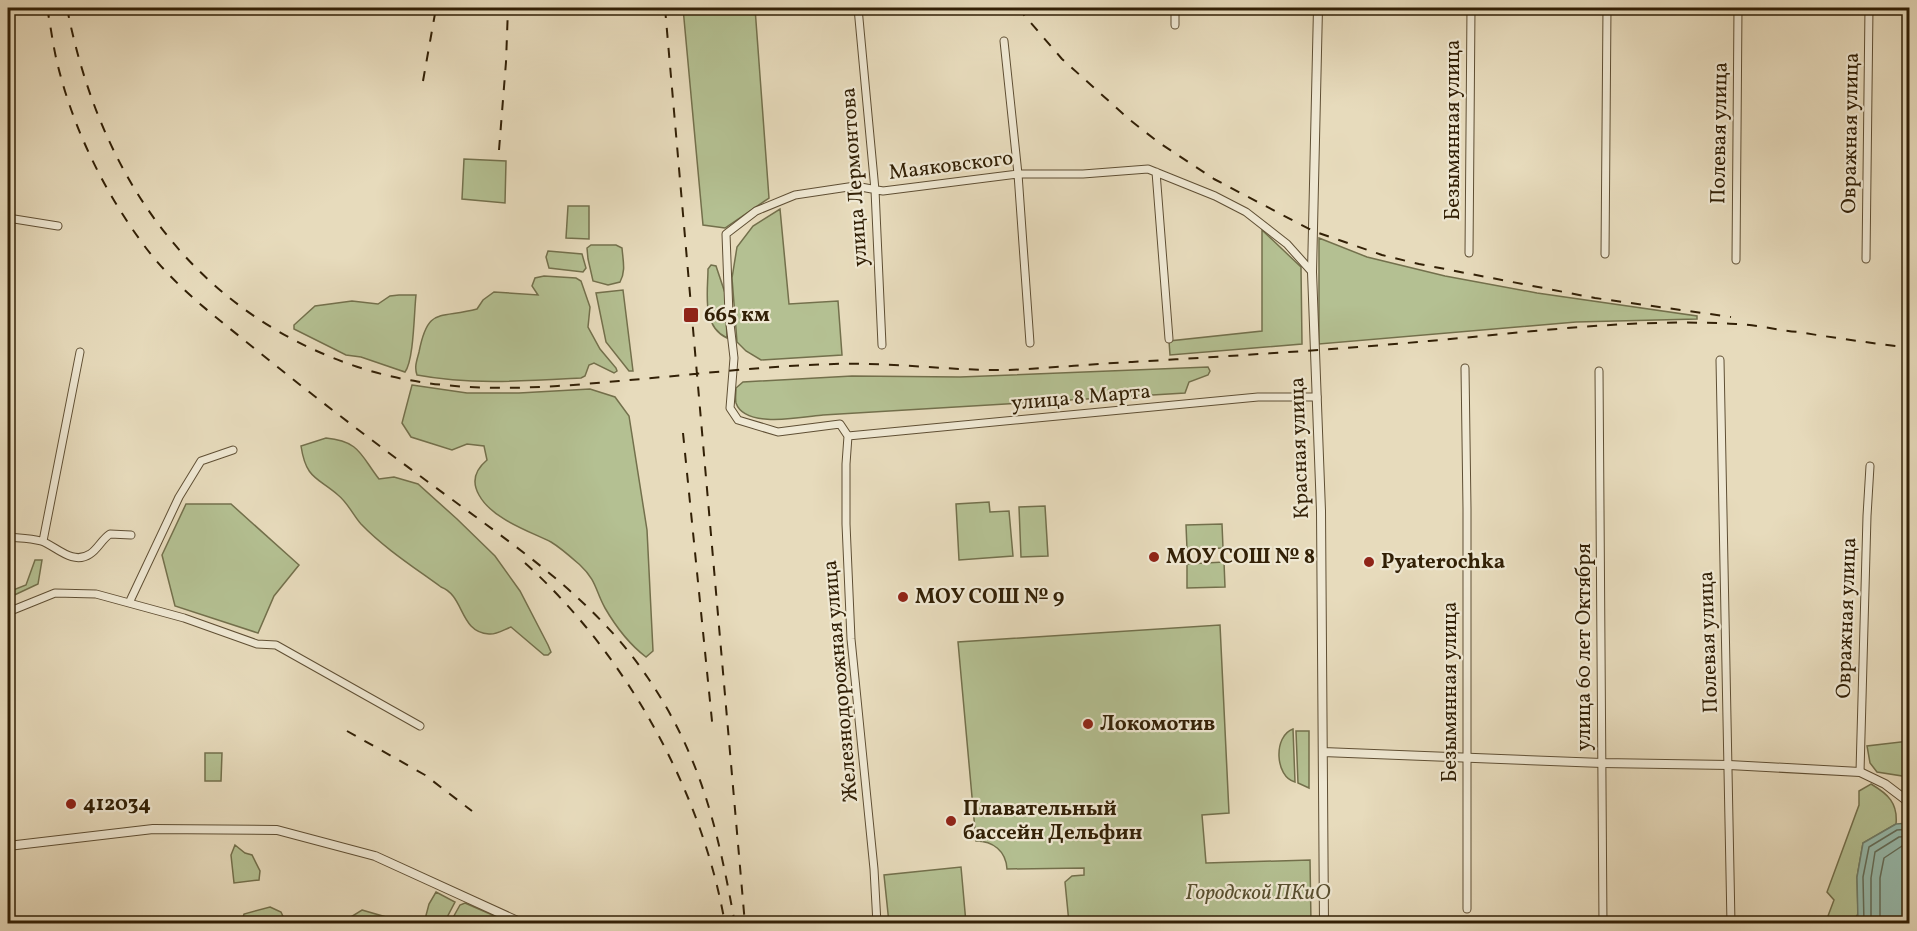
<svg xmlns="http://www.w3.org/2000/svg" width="1917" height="931" viewBox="0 0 1917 931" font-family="Vollkorn,serif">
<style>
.green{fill:#b4c092;stroke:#73704c;stroke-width:1.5}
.water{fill:#97bbad;stroke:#6f7d6a;stroke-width:1.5}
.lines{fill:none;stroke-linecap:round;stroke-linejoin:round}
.shore{stroke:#646e5a;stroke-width:1.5}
.minor-casing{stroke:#5f4f34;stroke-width:9}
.tertiary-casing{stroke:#5f4f34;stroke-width:10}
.minor{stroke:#efe8d3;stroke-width:7}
.tertiary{stroke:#efe8d3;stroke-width:8}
.rail{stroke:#322006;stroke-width:2;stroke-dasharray:10 10;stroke-linecap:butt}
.poi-dot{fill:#8f2418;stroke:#efe8d3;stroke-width:2}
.labels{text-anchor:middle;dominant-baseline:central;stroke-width:4.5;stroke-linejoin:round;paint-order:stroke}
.street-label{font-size:21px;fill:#322006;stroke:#efe8d3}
.poi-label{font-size:21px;font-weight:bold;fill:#322006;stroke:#efe8d3;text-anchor:start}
.park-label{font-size:21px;font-style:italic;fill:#595030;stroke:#efe8d3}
</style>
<rect width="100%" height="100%" fill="#e7dbbc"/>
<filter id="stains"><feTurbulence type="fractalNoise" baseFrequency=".00333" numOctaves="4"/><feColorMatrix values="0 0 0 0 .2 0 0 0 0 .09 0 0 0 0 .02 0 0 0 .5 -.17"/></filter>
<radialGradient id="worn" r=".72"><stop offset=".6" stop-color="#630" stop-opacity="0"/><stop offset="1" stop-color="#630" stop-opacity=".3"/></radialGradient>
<path class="green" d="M 683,8 L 755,8 L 769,198 L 725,228 L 703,225 Z
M 464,159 L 506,161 L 505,203 L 462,199 Z
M 568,206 L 589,206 L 589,239 L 566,238 Z
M 780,209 L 789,304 L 838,301 L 842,355 L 761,360 L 746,351 L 737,342 L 732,278 L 737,247 L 753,226 Z
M 1262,230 L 1301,267 L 1302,344 L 1170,355 L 1169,341 L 1262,331 Z
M 1319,238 L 1367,257 L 1445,276 L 1537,293 L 1697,316 L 1697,319 L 1576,322 L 1319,344 Z
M 591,245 L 616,245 L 622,248 C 623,261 626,271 620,282 L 608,285 L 593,281 L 588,259 L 587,248 Z
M 548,251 L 582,254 L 586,268 L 583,272 L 549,268 L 546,257 Z
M 711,265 L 716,266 L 725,293 L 727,338 C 701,326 708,292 708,269 Z
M 544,276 L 576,278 L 581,281 L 590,307 L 588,327 L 600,349 L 616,368 L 617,371 L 614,373 L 594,363 L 589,365 L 585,376 L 581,378 C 526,381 470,385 417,375 C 414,367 417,360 419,352 C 428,306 439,319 477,309 L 483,300 L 494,292 L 538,295 L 532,286 L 535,278 Z
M 623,290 L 633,371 L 629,371 L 606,342 L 596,293 Z
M 399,295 L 416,295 C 414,312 414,360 405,372 L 361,357 L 346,355 L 294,329 L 294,325 L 315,306 L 352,301 L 378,304 L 390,296 Z
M 1208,367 L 1210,371 L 1208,375 L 1189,382 L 1185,393 L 823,415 C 802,417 745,429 736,403 C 735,399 736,393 736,388 L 743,382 L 852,376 L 960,377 Z
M 412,385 L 467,393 L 519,393 L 590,389 L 615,397 L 629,416 L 647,530 L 653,651 L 646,657 C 629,644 616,627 605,608 C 595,590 597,581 580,565 C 572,558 561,548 551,542 C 529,531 492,519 479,495 C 471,481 475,470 487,460 L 484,446 L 467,444 L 452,450 L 411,437 L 402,423 Z
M 326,438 C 360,441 361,456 379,479 L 394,477 L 418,484 L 457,519 L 495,556 L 520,591 L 548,645 L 551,652 L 548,655 L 544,655 L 511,627 C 505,629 496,635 489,634 C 459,632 465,596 441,587 C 415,568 384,548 361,524 C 353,515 348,503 338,495 C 317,477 306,479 301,446 Z
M 989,502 L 990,512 L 1009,511 L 1013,556 L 959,560 L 956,504 Z
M 186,504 L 231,504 L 299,565 L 274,596 L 258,633 L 175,606 L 162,555 Z
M 1045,506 L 1048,556 L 1021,557 L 1019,507 Z
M 1222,524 L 1223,548 L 1187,549 L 1186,525 Z
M 35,560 L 42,560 L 38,584 L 8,598 L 8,592 L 26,585 Z
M 1224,562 L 1225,587 L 1187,588 L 1187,564 Z
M 1220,625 L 1229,813 L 1202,815 L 1206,863 L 1310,860 L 1311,923 L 1069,923 L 1065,882 L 1072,876 L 1084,875 L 1084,868 L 1007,869 C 1006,851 993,841 976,841 L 958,642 Z
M 1293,729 L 1295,782 C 1275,777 1273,736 1293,729 Z
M 1296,731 L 1309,731 L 1309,788 L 1298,783 Z
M 1909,741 L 1909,777 L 1877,772 L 1870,763 L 1867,746 Z
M 205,753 L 222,753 L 221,781 L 205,781 Z
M 1871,784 C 1888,794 1898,803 1896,824 L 1863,843 L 1857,877 L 1858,914 L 1854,920 L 1839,923 L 1828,916 L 1834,900 L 1827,892 L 1859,805 L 1859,791 Z
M 235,845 L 245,853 L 252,855 L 260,871 L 259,880 L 234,883 L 231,855 Z
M 961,867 L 966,923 L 889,923 L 884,875 Z
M 436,892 L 455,902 L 444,923 L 424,923 L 429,904 Z
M 465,903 L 511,923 L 450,923 L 460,905 Z
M 270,907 L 281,912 L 286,923 L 241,923 L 244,914 Z
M 362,910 L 386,917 L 390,923 L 341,923 Z"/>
<path class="water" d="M 1909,823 L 1909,923 L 1858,923 L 1857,877 L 1863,843 L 1896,824 Z"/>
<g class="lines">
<path class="shore" d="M 1864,924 L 1863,877 L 1869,847 L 1897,830 L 1910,829
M 1871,924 L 1871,878 L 1875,852 L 1899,837 L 1910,836
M 1880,924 L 1880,878 L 1884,858 L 1902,846 L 1910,845"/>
<defs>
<path id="minor" d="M 858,8 L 875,190 L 882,345
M 1175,8 L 1175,25
M 1004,41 L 1018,174 L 1030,343
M 1156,172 L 1169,339
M 8,218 L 58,226
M 1469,253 L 1471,8
M 1605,254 L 1607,8
M 1866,259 L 1869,8
M 1736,260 L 1738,8
M 1720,360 L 1731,924
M 1465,368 L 1467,509 L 1467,909
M 1599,371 L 1603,924
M 848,436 L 840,424 L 778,432 L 738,420 L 730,408 L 734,358 L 729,315 L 726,234 L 756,211 L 795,195 L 855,186 L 883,191 L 1018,174 L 1083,174 L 1148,169 L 1215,196 L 1246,212 L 1287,244 L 1312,272
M 848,436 L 846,464 L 846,524 L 851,639 L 874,869 L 877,924
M 848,436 L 1258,397 L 1317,397
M 8,537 C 18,538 31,538 41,541 C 55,545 72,566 90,554 C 98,549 102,539 110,534 L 131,535
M 43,541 L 80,352
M 129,603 L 179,497 L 201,461 L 233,450
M 8,612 L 55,593 L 96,594 L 184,618 L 257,644 L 276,645 L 420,726
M 1860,772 L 1867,516 L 1870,466"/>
<path id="tertiary" d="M 1318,8 L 1312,272 L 1321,511 L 1324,924
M 1323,752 L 1602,763 L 1729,765 L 1860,772 L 1885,784 L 1910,803
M 8,846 L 153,829 L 277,830 L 375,856 L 524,924"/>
</defs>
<use href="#minor" class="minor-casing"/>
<use href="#tertiary" class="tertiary-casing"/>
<use href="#minor" class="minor"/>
<use href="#tertiary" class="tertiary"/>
<path class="rail" d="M 47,8 C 51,27 53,47 58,66 C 74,131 106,195 146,248 C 178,290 220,320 260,353 C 327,407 395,458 465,509 C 532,558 600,607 648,678 C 702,758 718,831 735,924
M 67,8 C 100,177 194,315 364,369 C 447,395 534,389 619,381 C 690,375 762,366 834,364 C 892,362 951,371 1009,370 C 1050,368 1091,364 1132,362 C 1231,356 1330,350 1429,341 C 1531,332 1634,318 1736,324 C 1757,325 1777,330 1798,332 C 1835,338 1872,343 1910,348
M 336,8 L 337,12
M 665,8 L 745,924
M 1018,8 L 1062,59 L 1130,120 L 1158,142 L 1214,179 L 1313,231 L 1382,255 L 1419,264 L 1595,298 L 1731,317
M 423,81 L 436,8
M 499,150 L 506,62 L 508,8
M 683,433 L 713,731
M 525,563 C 625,653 702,790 725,924
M 347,731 L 425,775 L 472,811"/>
</g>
<g class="poi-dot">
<rect x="683" y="307" width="16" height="16" rx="3"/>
<circle cx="1154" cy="557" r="6"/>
<circle cx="1369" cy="562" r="6"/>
<circle cx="903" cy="597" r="6"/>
<circle cx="1088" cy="724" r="6"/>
<circle cx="71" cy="804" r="6"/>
<circle cx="951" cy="821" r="6"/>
</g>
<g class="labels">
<g class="street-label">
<text transform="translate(1453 130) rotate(-90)">Безымянная улица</text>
<text transform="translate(1720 133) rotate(-89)">Полевая улица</text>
<text transform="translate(1851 133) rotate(-89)">Овражная улица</text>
<text transform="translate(951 166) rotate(-7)">Маяковского</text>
<text transform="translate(855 177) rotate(-94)">улица Лермонтова</text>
<text transform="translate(1081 398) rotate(-5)">улица 8 Марта</text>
<text transform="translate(1300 448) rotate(-92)">Красная улица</text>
<text transform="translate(1847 618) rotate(-88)">Овражная улица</text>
<text transform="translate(1709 642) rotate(-92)">Полевая улица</text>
<text transform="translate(1584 647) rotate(-90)">улица 60 лет Октября</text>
<text transform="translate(841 681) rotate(-95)">Железнодорожная улица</text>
<text transform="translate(1450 692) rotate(-90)">Безымянная улица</text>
</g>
<g class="poi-label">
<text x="704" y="315">665 км</text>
<text x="1166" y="557">МОУ СОШ № 8</text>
<text x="1381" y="562">Pyaterochka</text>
<text x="915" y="597">МОУ СОШ № 9</text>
<text x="1100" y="724">Локомотив</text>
<text x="83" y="804">412034</text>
<text x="963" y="809">Плавательный<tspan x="963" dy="24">бассейн Дельфин</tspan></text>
</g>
<g class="park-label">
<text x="1258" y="893">Городской ПКиО</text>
</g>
</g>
<rect width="1917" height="931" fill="none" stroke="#e7dbbc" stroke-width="30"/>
<rect x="9" y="9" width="1899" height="913" fill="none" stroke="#322006" stroke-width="3"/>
<rect x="15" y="15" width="1887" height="901" fill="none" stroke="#322006" stroke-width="1.5"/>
<rect width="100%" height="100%" filter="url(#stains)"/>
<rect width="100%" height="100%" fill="url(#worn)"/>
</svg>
